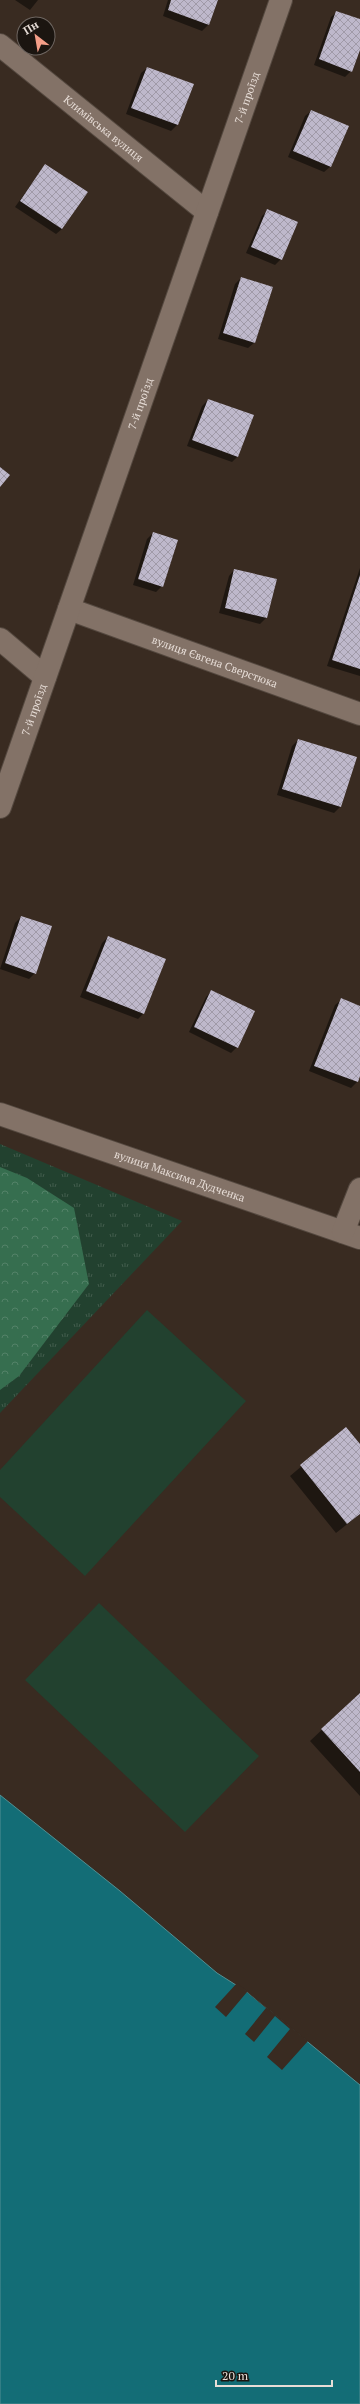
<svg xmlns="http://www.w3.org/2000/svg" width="360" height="2404" viewBox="0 0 360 2404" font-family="'PT Serif',serif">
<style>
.grass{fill:url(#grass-tufts)}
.forest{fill:url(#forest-crowns)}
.pitch{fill:#22412f}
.water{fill:#136d76;stroke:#538f93}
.pier{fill:#392b21}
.shadow{fill:#0007}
.building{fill:url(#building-cross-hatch)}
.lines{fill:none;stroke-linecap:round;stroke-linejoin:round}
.minor-casing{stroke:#54483f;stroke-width:24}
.minor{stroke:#837267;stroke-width:22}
.labels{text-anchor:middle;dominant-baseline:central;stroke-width:4;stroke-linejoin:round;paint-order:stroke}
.street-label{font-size:11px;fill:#e7ddd7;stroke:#1b1510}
</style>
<defs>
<pattern id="grass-tufts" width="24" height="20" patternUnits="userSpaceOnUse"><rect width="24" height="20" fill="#22412f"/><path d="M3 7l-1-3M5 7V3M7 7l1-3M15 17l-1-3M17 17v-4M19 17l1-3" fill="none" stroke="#425c4c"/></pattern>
<pattern id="forest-crowns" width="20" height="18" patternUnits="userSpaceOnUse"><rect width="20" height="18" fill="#366e4f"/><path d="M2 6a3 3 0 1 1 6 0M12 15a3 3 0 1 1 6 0" fill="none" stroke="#538268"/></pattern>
<pattern id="building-cross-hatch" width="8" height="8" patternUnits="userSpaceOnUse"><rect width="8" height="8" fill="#beb8cb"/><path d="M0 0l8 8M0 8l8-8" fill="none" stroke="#a09aa8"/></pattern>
</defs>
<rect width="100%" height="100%" fill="#392b21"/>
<path class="grass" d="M 0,1144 L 182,1221 L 0,1413 Z"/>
<path class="forest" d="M 0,1167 L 27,1178 L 74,1208 L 89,1284 L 19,1376 L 0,1390 Z"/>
<path class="pitch" d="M 147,1310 L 246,1401 L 85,1576 L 0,1497 L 0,1470 Z
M 99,1603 L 259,1756 L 185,1832 L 25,1680 Z"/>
<path class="water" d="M 0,1795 L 120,1891 L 217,1973 L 247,1992 L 360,2085 L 360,2404 L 0,2404 Z"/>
<path class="pier" d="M 237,1983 L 308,2041 L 282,2070 L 267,2057 L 290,2029 L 275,2016 L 254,2042 L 245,2034 L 266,2008 L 247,1992 L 226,2017 L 215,2007 Z"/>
<path class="shadow" d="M 15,0 L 38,0 L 30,10 Z
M 168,0 L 217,0 L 208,25 L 202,31 L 163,16 Z
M 337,12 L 360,20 L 360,47 L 351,71 L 345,77 L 314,65 L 331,17 Z
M 147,68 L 192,85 L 177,125 L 171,131 L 126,114 L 141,73 Z
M 311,111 L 330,167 L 324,172 L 288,157 L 305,116 Z
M 45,165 L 62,229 L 56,234 L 15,207 Z
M 267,211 L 281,259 L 275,265 L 246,253 L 262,216 Z
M 241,278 L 254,343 L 248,348 L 218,339 L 235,284 Z
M 208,400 L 238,456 L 232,462 L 187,446 L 202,406 Z
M 153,533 L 162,586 L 156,592 L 133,585 L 147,539 Z
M 360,568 L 360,676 L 327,666 Z
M 234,570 L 275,580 L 266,618 L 260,624 L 219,613 L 229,576 Z
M 298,740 L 355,758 L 340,807 L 334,813 L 277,795 L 292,746 Z
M 21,917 L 35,973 L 29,979 L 0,969 L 15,923 Z
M 108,937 L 143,1014 L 138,1019 L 80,997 L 102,943 Z
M 211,992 L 237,1047 L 231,1053 L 189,1032 L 206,997 Z
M 341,1000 L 360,1007 L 360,1074 L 357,1082 L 351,1088 L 309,1071 L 335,1005 Z
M 346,1429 L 360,1446 L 360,1514 L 336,1533 L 290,1476 Z
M 360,1694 L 360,1796 L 310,1741 Z"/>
<path class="building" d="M 171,0 L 218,0 L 209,25 L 168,10 Z
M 336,11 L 360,19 L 360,50 L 352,72 L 319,59 Z
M 147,67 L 194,84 L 178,125 L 131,108 Z
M 311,110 L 349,126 L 331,167 L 293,151 Z
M 45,164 L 88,192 L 62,229 L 20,201 Z
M 267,209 L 298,222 L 282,260 L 251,247 Z
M 241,277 L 273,287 L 255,343 L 223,333 Z
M 208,399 L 254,415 L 238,457 L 192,440 Z
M 0,467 L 10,475 L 0,487 Z
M 153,532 L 178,540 L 163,587 L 138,579 Z
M 234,569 L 277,579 L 267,618 L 225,608 Z
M 360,575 L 360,669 L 332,660 Z
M 298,739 L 357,757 L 341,807 L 282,789 Z
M 21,916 L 52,926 L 36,974 L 5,963 Z
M 108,936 L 166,959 L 144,1014 L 86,991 Z
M 211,990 L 255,1011 L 238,1048 L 194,1027 Z
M 341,998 L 360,1006 L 360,1076 L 358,1082 L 314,1066 Z
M 346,1427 L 360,1444 L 360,1514 L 347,1524 L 300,1465 Z
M 360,1693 L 360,1772 L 321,1729 Z"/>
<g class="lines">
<defs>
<g id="minor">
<path id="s1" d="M 0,45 L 207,212"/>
<path id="s2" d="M 69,609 L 360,714"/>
<path d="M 0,639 L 45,677"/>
<path id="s3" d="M 0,807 L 281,0"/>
<path id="s4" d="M 0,1114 L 360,1238"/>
<path d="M 343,1232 L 360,1189"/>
</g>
</defs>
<use href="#minor" class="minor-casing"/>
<use href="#minor" class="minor"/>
</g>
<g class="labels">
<g class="street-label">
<text stroke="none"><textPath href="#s3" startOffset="751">7-й проїзд</textPath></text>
<text stroke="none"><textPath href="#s1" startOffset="133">Климівська вулиця</textPath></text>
<text stroke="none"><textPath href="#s3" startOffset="427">7-й проїзд</textPath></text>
<text stroke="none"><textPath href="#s2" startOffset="155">вулиця Євгена Сверстюка</textPath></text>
<text stroke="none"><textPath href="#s3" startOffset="103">7-й проїзд</textPath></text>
<text stroke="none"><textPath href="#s4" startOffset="190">вулиця Максима Дудченка</textPath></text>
</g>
</g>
<g transform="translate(36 36) rotate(329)"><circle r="19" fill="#1b1510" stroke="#6d6560"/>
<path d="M0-3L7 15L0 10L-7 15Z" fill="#f49e88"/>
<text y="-6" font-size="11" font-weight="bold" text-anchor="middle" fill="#e7ddd7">Пн</text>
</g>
<path d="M216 2380v6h116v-6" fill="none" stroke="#e7ddd7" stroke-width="2"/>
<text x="222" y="2380" font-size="12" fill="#e7ddd7" stroke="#1b1510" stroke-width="3" paint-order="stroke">20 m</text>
</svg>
